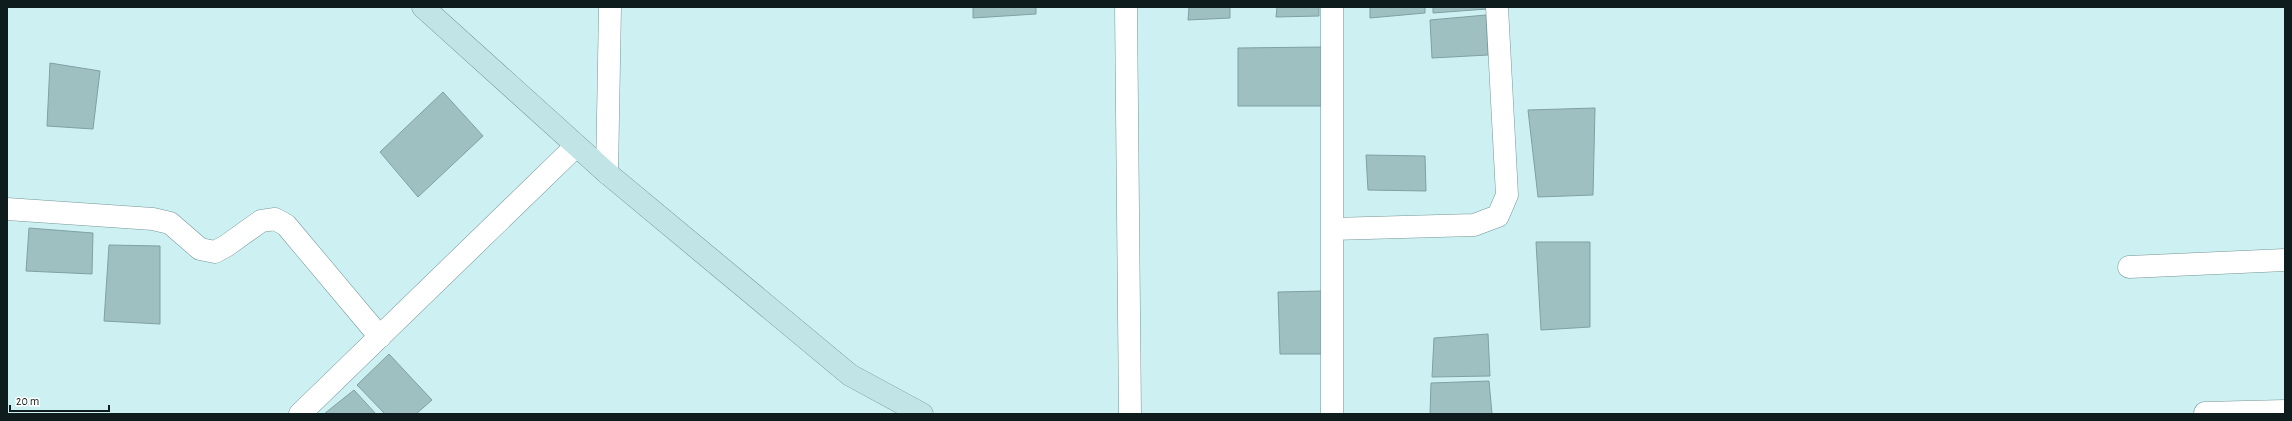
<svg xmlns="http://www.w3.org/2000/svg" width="2292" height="421" viewBox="0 0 2292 421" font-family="'Alegreya Sans',sans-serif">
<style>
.building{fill:#9ec0c1;stroke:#80a1a3}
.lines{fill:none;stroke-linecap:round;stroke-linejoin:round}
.street-casing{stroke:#759698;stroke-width:23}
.secondary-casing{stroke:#759698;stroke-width:23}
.street{stroke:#fff;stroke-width:22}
.secondary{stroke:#c1e5e7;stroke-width:22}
</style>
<rect width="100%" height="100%" fill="#cdf0f2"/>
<path class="building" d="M 973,7 L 1036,7 L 1036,14 L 973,18 Z
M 1189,7 L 1230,7 L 1230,18 L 1188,20 Z
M 1277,7 L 1319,7 L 1319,16 L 1276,17 Z
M 1370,7 L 1425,7 L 1425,13 L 1370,18 Z
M 1433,7 L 1487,7 L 1487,9 L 1433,13 Z
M 1486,15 L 1488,55 L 1432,58 L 1430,20 Z
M 1323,47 L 1323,106 L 1238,106 L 1238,48 Z
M 50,63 L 100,71 L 93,129 L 47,126 Z
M 443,92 L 483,136 L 418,197 L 380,152 Z
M 1595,108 L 1593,195 L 1538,197 L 1528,110 Z
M 1366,155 L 1425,156 L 1426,191 L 1368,190 Z
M 29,228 L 93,233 L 92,274 L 26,271 Z
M 1536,242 L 1590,242 L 1590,327 L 1541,330 Z
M 109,245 L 160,246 L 160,324 L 104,321 Z
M 1324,291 L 1323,354 L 1280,354 L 1278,292 Z
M 1488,334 L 1490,376 L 1432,377 L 1434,338 Z
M 389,354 L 432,400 L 416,414 L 385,414 L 357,385 Z
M 1489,381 L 1492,414 L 1430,414 L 1431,383 Z
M 354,390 L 376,414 L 324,414 Z"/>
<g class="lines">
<defs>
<path id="street" d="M 1126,7 L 1130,414
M 607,173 L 610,7
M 7,209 L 153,219 L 170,223 L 200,249 L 215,252 L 226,246 L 261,221 L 275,219 L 286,225 L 380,337
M 1332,229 L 1474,225 L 1498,216 L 1507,195 L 1497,7
M 2129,267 L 2285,260
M 2205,413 L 2285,411
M 300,414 L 576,146
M 1332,414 L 1332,7"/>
<path id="secondary" d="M 423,7 L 607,173 L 850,375 L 922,414"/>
</defs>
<use href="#street" class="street-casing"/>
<use href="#secondary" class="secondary-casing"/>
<use href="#street" class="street"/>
<use href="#secondary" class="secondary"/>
</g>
<rect width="2292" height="421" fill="none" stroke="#0f1c1d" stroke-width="16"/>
<path d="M10 405v6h99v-6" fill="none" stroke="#0f1c1d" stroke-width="2"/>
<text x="16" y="405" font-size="12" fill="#0f1c1d" stroke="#ffffff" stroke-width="3" paint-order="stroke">20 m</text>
</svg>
